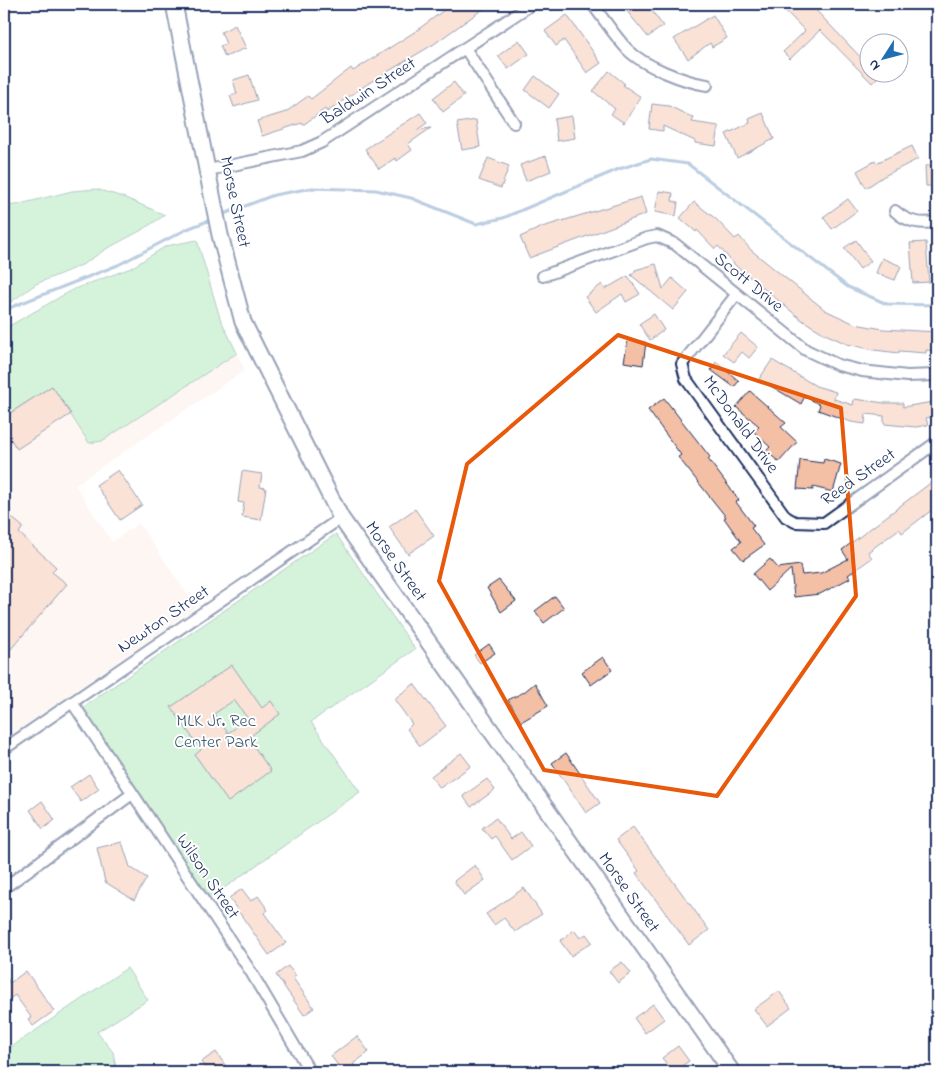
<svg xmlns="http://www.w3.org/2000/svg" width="941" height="1076" viewBox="0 0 941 1076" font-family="'Indie Flower',sans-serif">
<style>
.built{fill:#fbece4}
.green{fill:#a2e4ae;stroke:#5e8a86}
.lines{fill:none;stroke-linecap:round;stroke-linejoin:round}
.stream{stroke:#6a91bd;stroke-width:3}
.building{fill:#f3bfa5;stroke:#1b2f5e;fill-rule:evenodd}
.street-casing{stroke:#1b2f5e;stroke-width:14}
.secondary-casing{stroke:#1b2f5e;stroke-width:19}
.street{stroke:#fff;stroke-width:10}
.secondary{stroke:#fff;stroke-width:15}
.marked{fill:none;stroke:#e8590c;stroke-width:4;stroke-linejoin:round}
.labels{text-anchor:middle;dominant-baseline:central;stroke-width:4;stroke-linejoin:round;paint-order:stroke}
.street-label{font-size:18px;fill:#1b2f5e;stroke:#fff}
.park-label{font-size:18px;fill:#3d5c72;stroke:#fff}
</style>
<rect width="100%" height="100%" fill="#fff"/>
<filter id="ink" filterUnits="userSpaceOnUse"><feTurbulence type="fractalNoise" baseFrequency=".02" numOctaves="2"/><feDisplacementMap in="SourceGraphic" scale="10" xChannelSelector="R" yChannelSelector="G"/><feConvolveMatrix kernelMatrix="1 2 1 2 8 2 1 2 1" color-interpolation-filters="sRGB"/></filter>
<g filter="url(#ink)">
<path class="built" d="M 197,240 L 220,318 L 245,370 L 75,485 L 112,542 L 139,523 L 196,607 L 4,740 L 4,329 L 74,289 L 131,268 L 166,246 Z"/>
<path class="green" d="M 96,189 L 123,197 L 165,215 L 142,230 L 106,249 L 82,265 L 36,284 L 4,307 L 4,206 L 16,205 L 72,191 Z
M 197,240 L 220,318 L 237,353 L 102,441 L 89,443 L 52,386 L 4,417 L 4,329 L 74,289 L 131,268 L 166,246 Z
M 336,534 L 415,649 L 311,722 L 360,792 L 210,898 L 83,707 Z
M 127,968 L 148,1000 L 97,1032 L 113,1052 L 117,1072 L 4,1072 L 4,1052 Z"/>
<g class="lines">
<path class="stream" d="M 221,215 L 274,195 L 312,188 L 376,190 L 411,198 L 476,224 L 503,218 L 619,169 L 651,159 L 688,164 L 848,287 L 887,304 L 937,305
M 4,310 L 118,265 L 187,229 L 213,219"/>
</g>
<path class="building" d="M 448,4 L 490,4 L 434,44 L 369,83 L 327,112 L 325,109 L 303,125 L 302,123 L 262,136 L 257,121 L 286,112 L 308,96 L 311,99 L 351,68 L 353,71 L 416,31 L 444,10 L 442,8 Z
M 621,4 L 647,4 L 663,26 L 648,37 Z
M 779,4 L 810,4 L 868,65 L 868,72 L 883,72 L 872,83 L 820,30 L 790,59 L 783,52 L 805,31 Z
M 567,15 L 601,63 L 587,73 L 564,40 L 556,46 L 545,31 Z
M 713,15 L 727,38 L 712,47 L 710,43 L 688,59 L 674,39 Z
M 235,25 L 246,48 L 225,57 L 220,46 L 226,44 L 221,32 Z
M 519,40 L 529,54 L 508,69 L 498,56 Z
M 609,71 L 625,84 L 623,85 L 641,97 L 624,123 L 611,114 L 615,109 L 593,91 Z
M 249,75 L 257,100 L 234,107 L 230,96 L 237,94 L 233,80 Z
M 535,76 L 559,94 L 549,108 L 525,90 Z
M 454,82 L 464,96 L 443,112 L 433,98 Z
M 652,104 L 669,106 L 694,118 L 692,122 L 719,126 L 716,146 L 695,143 L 695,141 L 663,126 L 663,131 L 649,129 Z
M 420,113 L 427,123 L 417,130 L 431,128 L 408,144 L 412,150 L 397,161 L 395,158 L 379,169 L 365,149 Z
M 763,113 L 774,139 L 737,158 L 726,134 L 750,123 L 749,119 Z
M 572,116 L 575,138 L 557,141 L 554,119 Z
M 476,120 L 480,147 L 462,150 L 457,123 Z
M 912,146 L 918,159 L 884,176 L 866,188 L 857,171 L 875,161 L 876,163 Z
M 546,156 L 551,171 L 526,181 L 520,165 Z
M 488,158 L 509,166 L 501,188 L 479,180 Z
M 937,165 L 937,186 L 926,186 L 925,166 Z
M 659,191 L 673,193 L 672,201 L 678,202 L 676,216 L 655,212 Z
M 641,197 L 646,214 L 529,258 L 520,237 L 542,227 Z
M 848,199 L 857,211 L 832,229 L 823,217 Z
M 694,202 L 716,219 L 735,239 L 739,236 L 751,250 L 825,310 L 855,324 L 883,329 L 937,332 L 937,351 L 926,350 L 926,353 L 899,351 L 899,353 L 874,350 L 847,344 L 825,334 L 802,320 L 736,266 L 718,246 L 715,249 L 697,230 L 696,232 L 680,218 Z
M 856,240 L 871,261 L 860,269 L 844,248 Z
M 926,242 L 929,282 L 913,283 L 910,243 Z
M 882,258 L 901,266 L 895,280 L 876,273 Z
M 656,264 L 663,289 L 672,278 L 688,292 L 673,310 L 631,275 L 635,272 L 635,270 Z
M 628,276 L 640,294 L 626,302 L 622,294 L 596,312 L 585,297 L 602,284 L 605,289 Z
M 654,314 L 664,330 L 650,340 L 639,324 Z
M 741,333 L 758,347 L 749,358 L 742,352 L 734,362 L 723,354 Z
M 628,339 L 646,342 L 643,365 L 624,362 Z
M 772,360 L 816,386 L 836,392 L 834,399 L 853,405 L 854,399 L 885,403 L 903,403 L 903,407 L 933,402 L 935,416 L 926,418 L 928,425 L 916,427 L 884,424 L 884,416 L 866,414 L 865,424 L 851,422 L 818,410 L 820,405 L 805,396 L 801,404 L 759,379 Z
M 716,362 L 739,381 L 734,387 L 711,370 Z
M 52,386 L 71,414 L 17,449 L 4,429 L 4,417 Z
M 750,391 L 786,423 L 781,427 L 797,442 L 779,462 L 766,451 L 770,447 L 754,432 L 759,426 L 736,407 Z
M 664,398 L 710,457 L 708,459 L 739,500 L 736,502 L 754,526 L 751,528 L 764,545 L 743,560 L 733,548 L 741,542 L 724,518 L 726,517 L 678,457 L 681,455 L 648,410 Z
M 824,459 L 841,464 L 833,492 L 813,487 L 813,490 L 797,489 L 800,460 L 823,463 Z
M 118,470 L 142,505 L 120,520 L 96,485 Z
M 242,471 L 262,474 L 260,487 L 266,488 L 261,520 L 242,517 L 244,503 L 238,502 Z
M 937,478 L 937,506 L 902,533 L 899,529 L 868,552 L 872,558 L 848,575 L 850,578 L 820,594 L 794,597 L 791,569 L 767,591 L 753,574 L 770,559 L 778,568 L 800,565 L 802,575 L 821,573 L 848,559 L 842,550 Z
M 415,509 L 434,536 L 408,554 L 389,527 Z
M 4,511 L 23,527 L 19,533 L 56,567 L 52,572 L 67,584 L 4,657 Z
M 499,580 L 516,601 L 501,612 L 487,588 Z
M 555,596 L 564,608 L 544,623 L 535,611 Z
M 489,644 L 495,653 L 480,663 L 474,655 Z
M 603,657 L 612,670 L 591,685 L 582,672 Z
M 232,665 L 262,708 L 271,701 L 280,714 L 248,738 L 271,771 L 228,802 L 195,755 L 201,750 L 171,707 ZM 234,700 L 248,719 L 228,733 L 214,714 Z
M 535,683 L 548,706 L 521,722 L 508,700 L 524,692 Z
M 414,684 L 446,726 L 420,746 L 407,729 L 412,724 L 394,699 Z
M 461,753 L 471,766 L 440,788 L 431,776 Z
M 566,753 L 600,803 L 586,813 L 552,763 Z
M 89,774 L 99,789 L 81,802 L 70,787 Z
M 487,779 L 495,790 L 471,807 L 463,796 Z
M 42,801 L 55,820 L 43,829 L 30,810 Z
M 496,818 L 511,839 L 521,832 L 531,846 L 512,860 L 495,836 L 491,839 L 482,828 Z
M 633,827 L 709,930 L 689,945 L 636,873 L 639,871 L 616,840 Z
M 122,842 L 130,867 L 147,878 L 134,900 L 105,882 L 97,848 Z
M 475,865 L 485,880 L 464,895 L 454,881 Z
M 524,888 L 542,914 L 515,932 L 504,918 L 494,925 L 486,914 Z
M 242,889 L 251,901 L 258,896 L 268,910 L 264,913 L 286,943 L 269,955 L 229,898 Z
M 574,930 L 580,938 L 586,934 L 592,942 L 571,956 L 560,941 Z
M 622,962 L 631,973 L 618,983 L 609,971 Z
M 288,966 L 296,976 L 293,978 L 314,1008 L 304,1015 L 276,975 Z
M 26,971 L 54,1011 L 33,1026 L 28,1019 L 31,1017 L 15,995 L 4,1003 L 4,974 L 10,983 Z
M 779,991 L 791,1008 L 767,1026 L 754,1009 Z
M 653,1004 L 664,1019 L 645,1033 L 634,1018 Z
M 357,1036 L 369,1052 L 353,1064 L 360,1072 L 343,1072 L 331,1056 Z
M 678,1046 L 689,1061 L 673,1072 L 662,1058 Z
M 216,1052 L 230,1072 L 208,1072 L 201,1062 Z"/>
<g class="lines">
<defs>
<path id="street" d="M 592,4 C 604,19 614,35 627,49 C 643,66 685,82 707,85
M 465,48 L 514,123
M 208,170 L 302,151 L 322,142 L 532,4
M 895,211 C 908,223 921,224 937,222
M 543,276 L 647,238 L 657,236 L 675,244 L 806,350 L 838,365 L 862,371 L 907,376 L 937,375
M 736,295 L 682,364 L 686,379 L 786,517 L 795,522 L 824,523 L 937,442
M 72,702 L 251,972 L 310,1072
M 4,749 L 341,518
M 4,888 L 132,794"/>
<path id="secondary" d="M 174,4 L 220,235 L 243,322 L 341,518 L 732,1072"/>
</defs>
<use href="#street" class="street-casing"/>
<use href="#secondary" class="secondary-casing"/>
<use href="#street" class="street"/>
<use href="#secondary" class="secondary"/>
</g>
</g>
<path d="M0 0H941V1076H0ZM 618,335 L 841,408 L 856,596 L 717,796 L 544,770 L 439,581 L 467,464 Z" fill="#fff" fill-opacity=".55" fill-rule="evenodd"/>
<path class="marked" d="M 618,335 L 841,408 L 856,596 L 717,796 L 544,770 L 439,581 L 467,464 Z"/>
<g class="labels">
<g class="street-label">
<text transform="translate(369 92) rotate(-33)">Baldwin Street</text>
<text transform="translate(234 202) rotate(78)">Morse Street</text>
<text transform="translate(748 283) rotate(39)">Scott Drive</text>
<text transform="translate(740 425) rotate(54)">McDonald Drive</text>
<text transform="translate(859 478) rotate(-35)">Reed Street</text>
<text transform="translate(395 562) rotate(55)">Morse Street</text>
<text transform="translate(164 620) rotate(-34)">Newton Street</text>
<text transform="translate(207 877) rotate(56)">Wilson Street</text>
<text transform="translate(628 893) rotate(55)">Morse Street</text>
</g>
<g class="park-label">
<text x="216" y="722">MLK Jr. Rec<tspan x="216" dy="21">Center Park</tspan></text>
</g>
</g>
<rect width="941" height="1076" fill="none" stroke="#fff" stroke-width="20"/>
<rect x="10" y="10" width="921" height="1056" fill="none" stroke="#1b2f5e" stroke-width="2" filter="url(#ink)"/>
<g transform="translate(884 58) rotate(234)"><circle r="24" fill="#ffffff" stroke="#a4acbf"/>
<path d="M0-4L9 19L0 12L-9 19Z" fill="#1f6fb2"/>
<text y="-8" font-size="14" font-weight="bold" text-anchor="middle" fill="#1b2f5e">N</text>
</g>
</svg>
